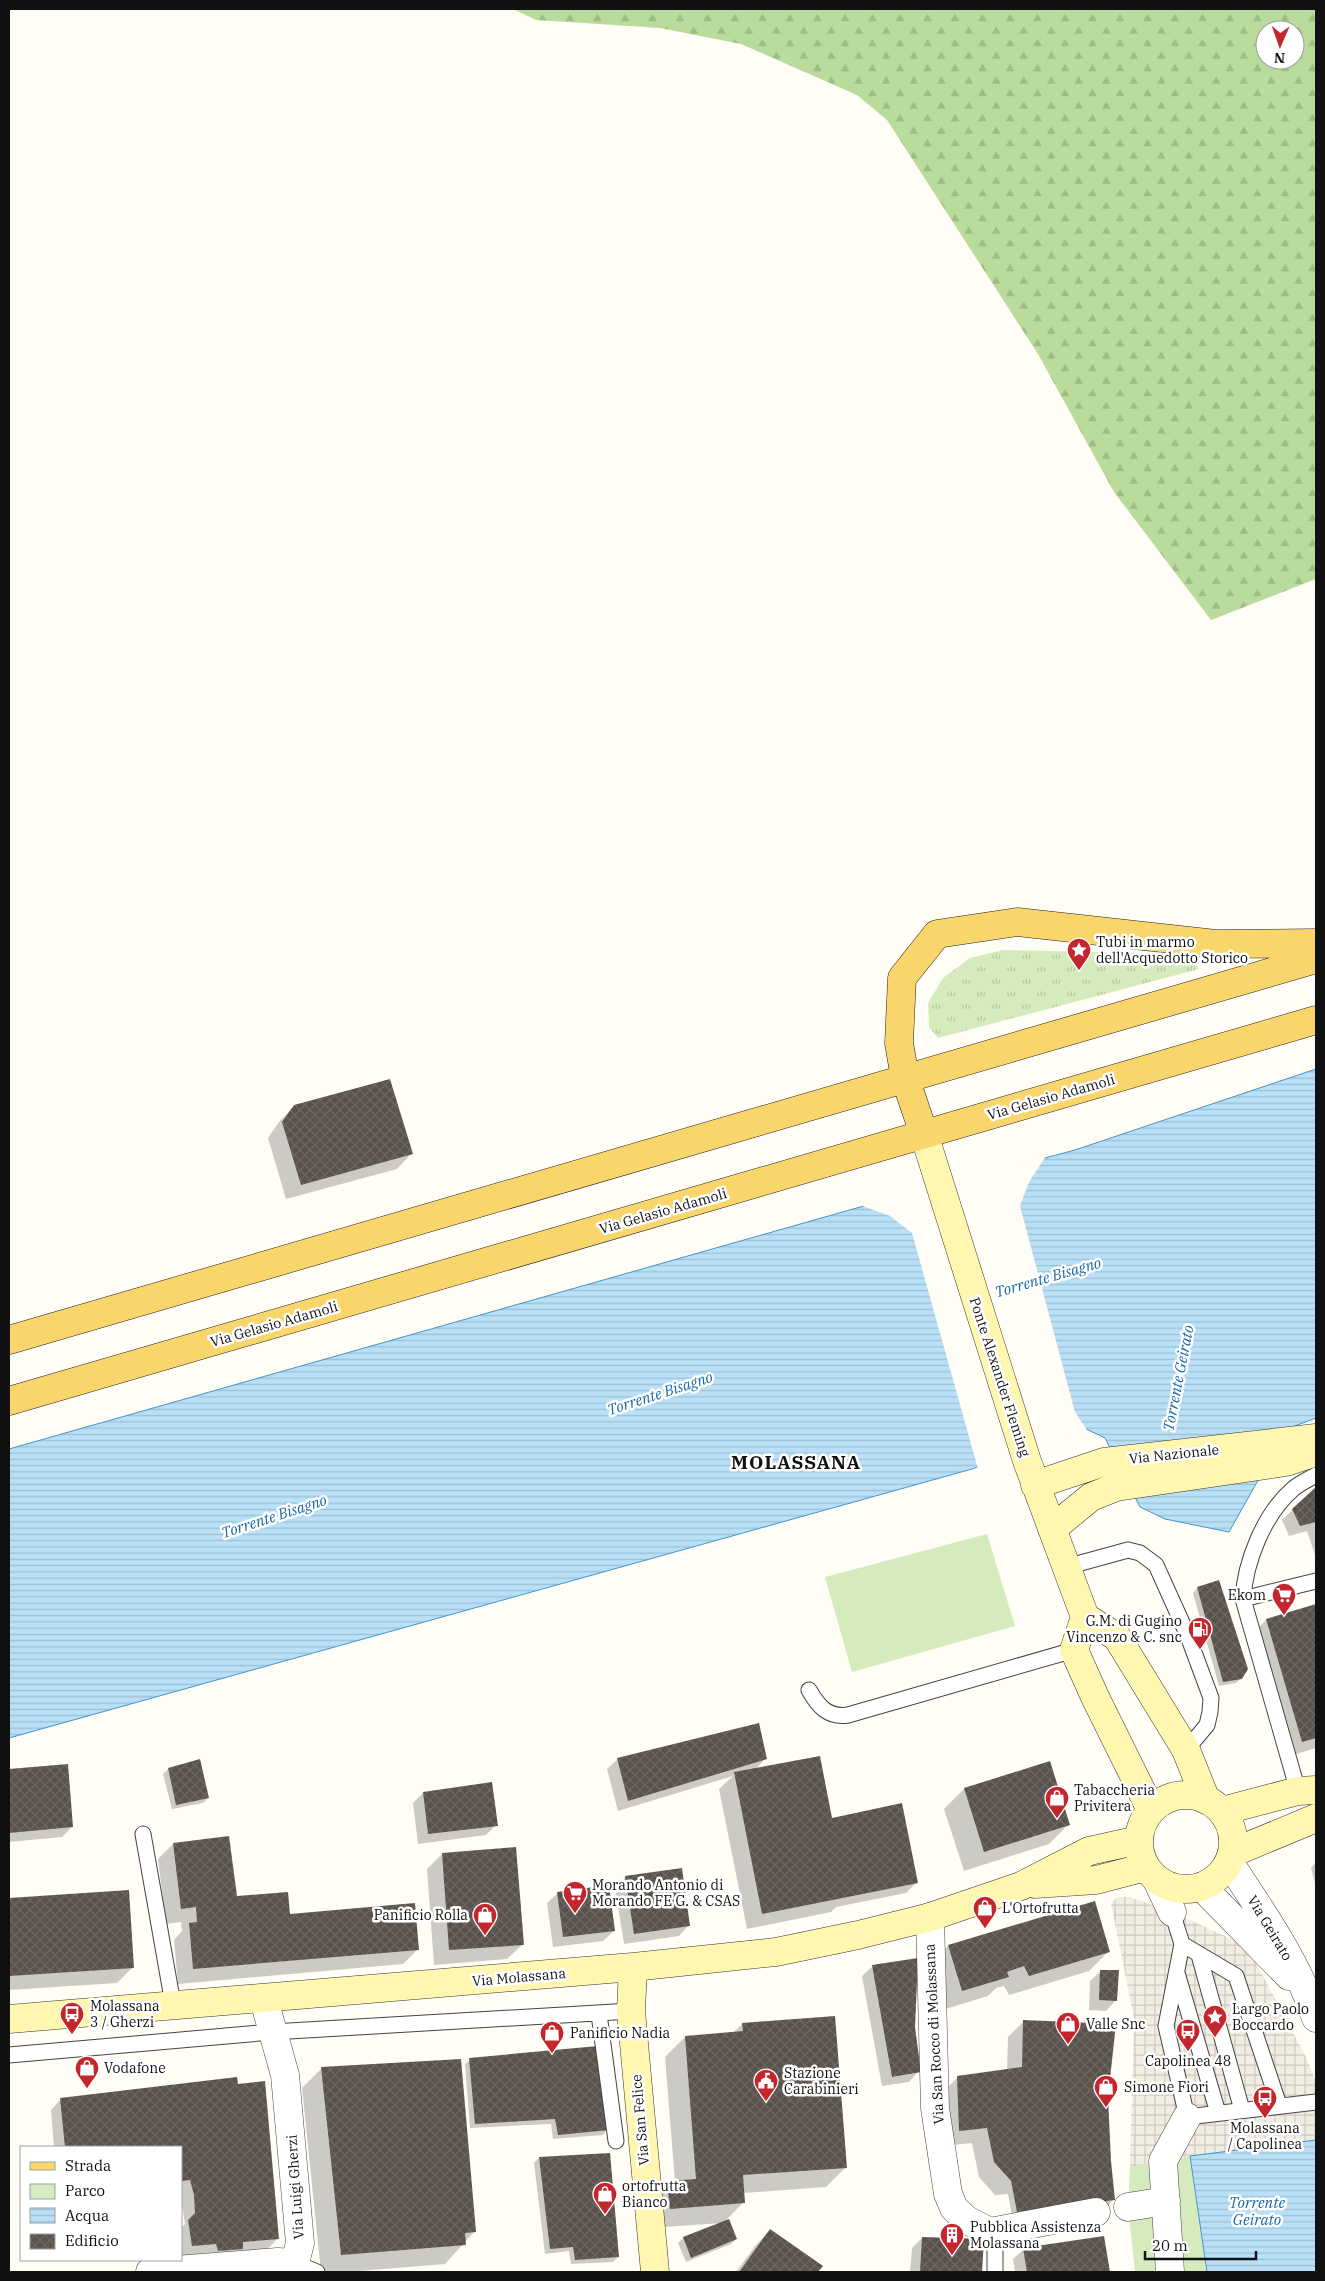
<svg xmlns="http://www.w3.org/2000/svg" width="1325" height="2281" viewBox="0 0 1325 2281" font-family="'IBM Plex Serif',serif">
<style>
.grass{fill:url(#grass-tufts)}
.forest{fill:url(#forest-firs);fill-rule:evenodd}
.park{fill:#d5ebbd}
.plaza{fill:url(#plaza-grid)}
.water{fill:url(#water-rules);stroke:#3f96cf}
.pier{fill:#fffdf5}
.shadow{fill:#0003}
.building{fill:url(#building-cross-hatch)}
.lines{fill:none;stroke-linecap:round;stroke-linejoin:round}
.lane-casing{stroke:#444;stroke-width:17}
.street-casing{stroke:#444;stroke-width:29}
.secondary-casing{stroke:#333;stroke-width:29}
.primary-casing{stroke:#222;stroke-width:29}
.lane{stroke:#fff;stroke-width:15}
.street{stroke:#fff;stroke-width:28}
.secondary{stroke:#fff6b0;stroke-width:28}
.primary{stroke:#f9d66b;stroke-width:28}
.labels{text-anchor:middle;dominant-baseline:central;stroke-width:5;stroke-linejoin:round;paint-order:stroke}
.poi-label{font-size:14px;fill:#111;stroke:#fff;text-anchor:start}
.street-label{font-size:14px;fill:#111;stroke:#fff}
.water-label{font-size:15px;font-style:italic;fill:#1768a6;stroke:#fff}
.district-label{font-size:19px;font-weight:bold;letter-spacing:1px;fill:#111;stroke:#fff}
</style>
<defs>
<pattern id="grass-tufts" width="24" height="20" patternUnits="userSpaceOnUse" patternTransform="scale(1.25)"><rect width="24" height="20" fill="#d5ebbd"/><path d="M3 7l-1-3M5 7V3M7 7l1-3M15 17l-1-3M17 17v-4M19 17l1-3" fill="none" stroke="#b6c8a1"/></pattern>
<pattern id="forest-firs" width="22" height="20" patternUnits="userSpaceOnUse" patternTransform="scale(1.25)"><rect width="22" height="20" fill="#b9dc9c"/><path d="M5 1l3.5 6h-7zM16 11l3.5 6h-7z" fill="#9ebc85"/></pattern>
<pattern id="plaza-grid" width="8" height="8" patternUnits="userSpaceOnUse" patternTransform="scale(1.25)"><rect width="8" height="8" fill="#f1ede2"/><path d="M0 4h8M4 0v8" fill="none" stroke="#cecac1"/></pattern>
<pattern id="water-rules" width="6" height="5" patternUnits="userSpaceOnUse" patternTransform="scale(1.25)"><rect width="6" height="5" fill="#b9e0f7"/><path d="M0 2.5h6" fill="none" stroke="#9ebfd3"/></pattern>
<pattern id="building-cross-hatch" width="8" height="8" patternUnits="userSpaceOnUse" patternTransform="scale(1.25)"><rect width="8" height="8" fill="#5a524d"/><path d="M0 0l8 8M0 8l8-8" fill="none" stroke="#6d6662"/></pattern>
</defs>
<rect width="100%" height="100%" fill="#fffdf5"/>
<path class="grass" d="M 1003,950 L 1143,953 L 1193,959 L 1199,969 L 938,1038 L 929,1027 L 928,1003 L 943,978 L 970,958 Z"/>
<path class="forest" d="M 513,9 L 1316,9 L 1316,579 L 1211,620 L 1114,492 L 1038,354 L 887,120 L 857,95 L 741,44 L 660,28 L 536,20 ZM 1265,30 L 1295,30 L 1295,60 L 1265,60 Z"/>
<path class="park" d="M 987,1534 L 1015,1626 L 852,1672 L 825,1577 Z
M 1190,2156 L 1207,2272 L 1135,2272 L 1128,2207 L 1130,2167 Z"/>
<path class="plaza" d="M 1117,1897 L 1130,1897 L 1172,1912 L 1247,1946 L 1306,2057 L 1316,2082 L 1316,2140 L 1190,2156 L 1130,2167 L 1134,2018 L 1111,1904 Z"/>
<path class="water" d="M 1316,1069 L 1316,1418 L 1287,1429 L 1229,1532 L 1165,1519 L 1140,1507 L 1105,1438 L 1080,1426 L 972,1469 L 9,1738 L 9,1449 L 853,1209 L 1075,1150 Z
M 1316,2140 L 1316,2272 L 1207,2272 L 1190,2156 Z"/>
<path class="pier" d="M 1046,1156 L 1029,1182 L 1020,1206 L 1075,1412 L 1089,1433 L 1080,1429 L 978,1469 L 912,1233 L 890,1216 L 860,1205 Z"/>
<path class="shadow" d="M 294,1106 L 412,1153 L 397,1169 L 286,1199 L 268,1138 L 279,1122 Z
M 1316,1488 L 1316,1558 L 1307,1531 L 1289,1536 L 1282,1520 Z
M 1197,1588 L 1241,1678 L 1236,1683 L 1219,1686 L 1193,1593 Z
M 1316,1605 L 1316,1748 L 1287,1757 L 1251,1635 L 1266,1620 Z
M 766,1758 L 755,1770 L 831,1820 L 917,1882 L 906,1893 L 836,1907 L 831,1912 L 747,1929 L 719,1789 L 733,1776 L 618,1811 L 607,1769 L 618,1759 Z
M 199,1761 L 208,1798 L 203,1803 L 172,1809 L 163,1774 L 168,1769 Z
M 1049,1763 L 1069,1824 L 1049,1844 L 964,1871 L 944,1809 L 964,1789 Z
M 67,1766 L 72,1827 L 62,1837 L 9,1842 L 9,1770 Z
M 423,1793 L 496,1825 L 486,1835 L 418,1844 L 413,1803 Z
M 173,1844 L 236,1898 L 289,1915 L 418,1949 L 403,1964 L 178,1984 L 174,1940 L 182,1931 L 181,1922 L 166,1924 L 158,1859 Z
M 442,1854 L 523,1944 L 507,1959 L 434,1965 L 427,1869 Z
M 1316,1862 L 1316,1887 L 1311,1868 Z
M 626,1877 L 689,1925 L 679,1936 L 624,1944 L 615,1887 Z
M 128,1892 L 133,1967 L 117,1983 L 9,1990 L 9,1899 Z
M 558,1893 L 614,1931 L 603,1941 L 553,1947 L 547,1903 Z
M 948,1946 L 1109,1951 L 1089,1971 L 1009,1995 L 1004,1986 L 996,1988 L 988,1996 L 942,2010 L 928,1966 Z
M 873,1966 L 914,2027 L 919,2071 L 909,2082 L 882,2086 L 862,1976 Z
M 1101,1971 L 1116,2000 L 1106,2011 L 1089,2010 L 1090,1981 Z
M 1023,2022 L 1107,2097 L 1110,2162 L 1114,2199 L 1104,2210 L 1012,2216 L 1008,2194 L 995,2195 L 979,2177 L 972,2143 L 944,2146 L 942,2093 L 958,2077 L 1007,2070 L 1008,2037 Z
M 742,2024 L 846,2167 L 826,2187 L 743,2193 L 744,2202 L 724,2222 L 736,2239 L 731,2244 L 686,2262 L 678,2243 L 683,2238 L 722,2223 L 650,2228 L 648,2202 L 668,2182 L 675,2182 L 665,2057 L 685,2037 L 733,2033 Z
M 470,2060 L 607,2130 L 603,2135 L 553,2139 L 551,2124 L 470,2128 L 465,2064 Z
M 322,2068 L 475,2231 L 445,2264 L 347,2272 L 321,2272 L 302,2088 Z
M 236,2079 L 278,2238 L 268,2249 L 239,2251 L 232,2258 L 208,2260 L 206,2254 L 182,2256 L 181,2228 L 185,2224 L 181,2199 L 181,2147 L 54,2147 L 51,2110 L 61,2099 Z
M 539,2158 L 618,2257 L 613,2262 L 571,2264 L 569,2251 L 545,2254 L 534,2163 Z
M 770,2230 L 821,2267 L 817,2272 L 736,2272 L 755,2246 Z
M 922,2238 L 983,2241 L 981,2272 L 910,2272 L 912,2248 Z
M 1103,2238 L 1109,2272 L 1015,2272 L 1013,2259 L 1024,2249 Z"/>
<path class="building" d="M 390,1079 L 413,1154 L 301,1185 L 282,1122 L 294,1105 Z
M 1316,1487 L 1316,1522 L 1300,1526 L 1292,1509 Z
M 1219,1580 L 1248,1669 L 1242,1679 L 1223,1682 L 1197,1587 Z
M 1316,1604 L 1316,1738 L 1302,1742 L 1266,1619 Z
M 759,1723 L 767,1759 L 628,1801 L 617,1758 Z
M 820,1756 L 832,1818 L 902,1803 L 918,1883 L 762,1914 L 734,1772 Z
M 200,1759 L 209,1798 L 176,1805 L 168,1768 Z
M 1050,1761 L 1070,1825 L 984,1852 L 964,1788 Z
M 68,1764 L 73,1827 L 9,1833 L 9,1769 Z
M 492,1782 L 498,1826 L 428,1834 L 423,1792 Z
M 229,1836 L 237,1896 L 288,1892 L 290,1914 L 415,1903 L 419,1950 L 193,1969 L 189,1923 L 197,1922 L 196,1907 L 181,1909 L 173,1843 Z
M 516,1847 L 524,1945 L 449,1950 L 442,1853 Z
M 682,1868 L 690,1926 L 634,1934 L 625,1876 Z
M 609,1885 L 615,1931 L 563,1937 L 557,1892 Z
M 129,1890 L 134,1968 L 9,1976 L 9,1898 Z
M 1095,1901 L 1110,1952 L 1029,1976 L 1024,1966 L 1007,1972 L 1009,1977 L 962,1991 L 948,1945 Z
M 918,1958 L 915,2027 L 921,2072 L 892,2077 L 872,1965 Z
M 1100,1970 L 1119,1970 L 1117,2001 L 1099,2000 Z
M 835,2016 L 847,2168 L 743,2175 L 745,2203 L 670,2209 L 667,2181 L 696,2179 L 685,2036 L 743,2031 L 742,2023 Z
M 1023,2020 L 1116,2024 L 1108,2097 L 1111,2161 L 1115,2200 L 1017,2212 L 1011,2181 L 994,2162 L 987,2128 L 959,2131 L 957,2076 L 1022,2067 Z
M 598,2046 L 609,2130 L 558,2135 L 555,2119 L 475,2124 L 469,2058 Z
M 461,2059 L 476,2232 L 465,2233 L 466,2245 L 341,2255 L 321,2067 Z
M 237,2077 L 238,2084 L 265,2081 L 279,2239 L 243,2242 L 243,2249 L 218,2251 L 216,2244 L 192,2246 L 188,2220 L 195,2213 L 194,2195 L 190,2180 L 181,2181 L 181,2147 L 65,2147 L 60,2098 Z
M 610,2153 L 619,2257 L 575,2260 L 573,2247 L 550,2249 L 539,2157 Z
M 729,2219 L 737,2239 L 691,2258 L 683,2237 Z
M 770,2229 L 823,2266 L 818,2272 L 739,2272 Z
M 1104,2236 L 1110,2272 L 1027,2272 L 1023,2248 Z
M 922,2237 L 984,2239 L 982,2272 L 920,2272 Z"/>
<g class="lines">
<defs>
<path id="lane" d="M 1066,1567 L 1128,1550 L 1140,1553 L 1156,1565 L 1188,1636 L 1211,1698 L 1210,1712 L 1207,1725 L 1186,1750
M 1243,1599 C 1245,1562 1264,1514 1293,1489 C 1300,1483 1309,1479 1316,1475
M 809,1690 C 818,1706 828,1718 848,1715 L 1074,1650
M 1298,1791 L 1243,1599 L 1316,1581
M 143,1834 L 173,2004
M 1172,1912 L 1182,1944 L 1166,2026 L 1187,2117 L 1316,2102
M 1182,1944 L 1236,1976 L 1279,2105
M 1199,1955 L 1242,2110
M 1177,1973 L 1218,2113
M 599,2014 L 616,2141
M 9,2055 L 272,2032 L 631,2011
M 990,2232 L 995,2248 L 995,2272
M 295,2263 L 317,2272"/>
<path id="street" d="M 1229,1862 C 1261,1911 1297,1961 1316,2018
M 1157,1880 L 1172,1912
M 1202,1887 L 1289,1976
M 930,1917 L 935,2108 L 948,2194 L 954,2208 L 965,2219 L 990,2232 L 1096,2212
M 1128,2207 L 1166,2201
M 150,2272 L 278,2262 L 295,2263 L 300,2243 L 285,2075 L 264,2000
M 1170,2272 L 1163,2161 L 1187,2117"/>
<path id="secondary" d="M 924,1134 L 1027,1461 L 1085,1617 L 1117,1637 L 1186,1750 L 1206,1800
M 1035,1485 L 1104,1462 L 1316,1438
M 1052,1529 L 1091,1497 L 1116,1487 L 1286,1462 L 1316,1452
M 1085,1617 L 1074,1650 L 1095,1697 L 1151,1810
M1139 1842a47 47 0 1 1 94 0a47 47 0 1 1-94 0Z
M 1222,1811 L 1298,1791 L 1316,1790
M 1232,1853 L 1316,1818
M 1035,1884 L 1096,1880 L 1146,1867
M 633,1967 L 631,2011 L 655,2272
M 9,2019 L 633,1967 L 776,1952 L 858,1935 L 930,1917 L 1021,1886 L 1089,1851 L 1139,1840"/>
<path id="primary" d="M 924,1134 L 905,1078 L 899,1043 L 902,978 L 937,934 L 1017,922 L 1216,944 L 1316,943
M 9,1340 L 1316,959
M 9,1401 L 1316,1020"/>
</defs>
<use href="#lane" class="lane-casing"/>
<use href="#street" class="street-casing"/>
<use href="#secondary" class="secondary-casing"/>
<use href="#primary" class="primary-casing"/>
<use href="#lane" class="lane"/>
<use href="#street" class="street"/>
<use href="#secondary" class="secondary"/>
<use href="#primary" class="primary"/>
</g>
<defs>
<symbol id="sight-pin" viewBox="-11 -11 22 30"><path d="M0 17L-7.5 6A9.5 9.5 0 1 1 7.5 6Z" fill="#c4262e" stroke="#fff"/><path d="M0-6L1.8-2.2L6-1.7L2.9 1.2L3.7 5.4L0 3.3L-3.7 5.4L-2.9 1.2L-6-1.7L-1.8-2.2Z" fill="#fff"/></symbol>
<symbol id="supermarket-pin" viewBox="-11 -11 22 30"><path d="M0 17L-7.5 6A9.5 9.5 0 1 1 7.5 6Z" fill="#c4262e" stroke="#fff"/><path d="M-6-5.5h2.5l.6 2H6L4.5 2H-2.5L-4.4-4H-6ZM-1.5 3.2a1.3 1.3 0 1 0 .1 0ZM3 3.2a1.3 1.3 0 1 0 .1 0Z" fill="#fff"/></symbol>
<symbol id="fuel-pin" viewBox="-11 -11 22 30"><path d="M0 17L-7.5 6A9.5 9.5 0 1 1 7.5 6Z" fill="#c4262e" stroke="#fff"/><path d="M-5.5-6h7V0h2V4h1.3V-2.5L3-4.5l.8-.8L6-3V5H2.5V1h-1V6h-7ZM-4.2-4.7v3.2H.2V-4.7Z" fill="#fff"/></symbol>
<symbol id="shop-pin" viewBox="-11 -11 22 30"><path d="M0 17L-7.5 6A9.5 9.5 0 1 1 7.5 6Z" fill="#c4262e" stroke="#fff"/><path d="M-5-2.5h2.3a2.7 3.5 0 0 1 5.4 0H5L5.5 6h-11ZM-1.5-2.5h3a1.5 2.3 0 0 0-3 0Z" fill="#fff"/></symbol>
<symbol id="bus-pin" viewBox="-11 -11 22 30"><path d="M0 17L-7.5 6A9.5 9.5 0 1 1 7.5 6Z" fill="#c4262e" stroke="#fff"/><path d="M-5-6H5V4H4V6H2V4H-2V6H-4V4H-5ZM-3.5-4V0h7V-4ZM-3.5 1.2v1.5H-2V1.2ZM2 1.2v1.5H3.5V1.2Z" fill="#fff"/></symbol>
<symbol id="civic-pin" viewBox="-11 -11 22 30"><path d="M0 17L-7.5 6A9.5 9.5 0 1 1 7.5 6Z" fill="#c4262e" stroke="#fff"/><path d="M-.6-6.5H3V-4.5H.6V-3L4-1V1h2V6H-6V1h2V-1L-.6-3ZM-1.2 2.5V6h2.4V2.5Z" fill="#fff"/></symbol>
<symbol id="building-pin" viewBox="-11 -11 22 30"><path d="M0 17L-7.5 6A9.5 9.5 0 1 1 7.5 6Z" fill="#c4262e" stroke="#fff"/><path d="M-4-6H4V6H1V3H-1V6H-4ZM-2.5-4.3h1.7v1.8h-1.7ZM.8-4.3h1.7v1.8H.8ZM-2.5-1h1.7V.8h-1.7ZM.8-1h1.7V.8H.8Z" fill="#fff"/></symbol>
</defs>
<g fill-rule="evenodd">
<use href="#sight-pin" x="1065" y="936" width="28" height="38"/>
<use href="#supermarket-pin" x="1270" y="1581" width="28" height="38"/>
<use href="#fuel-pin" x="1186" y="1615" width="28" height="38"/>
<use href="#shop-pin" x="1043" y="1784" width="28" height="38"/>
<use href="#supermarket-pin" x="561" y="1879" width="28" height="38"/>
<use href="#shop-pin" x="971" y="1894" width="28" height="38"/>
<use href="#shop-pin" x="471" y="1901" width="28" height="38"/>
<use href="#bus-pin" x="58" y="2000" width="28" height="38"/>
<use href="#sight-pin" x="1201" y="2003" width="28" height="38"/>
<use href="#shop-pin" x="1054" y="2010" width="28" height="38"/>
<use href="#bus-pin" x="1174" y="2017" width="28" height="38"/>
<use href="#shop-pin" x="538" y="2019" width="28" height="38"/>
<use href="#shop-pin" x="73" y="2054" width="28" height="38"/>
<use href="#civic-pin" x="752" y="2067" width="28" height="38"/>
<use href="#shop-pin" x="1092" y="2073" width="28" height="38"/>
<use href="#bus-pin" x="1251" y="2084" width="28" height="38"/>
<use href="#shop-pin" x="591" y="2180" width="28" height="38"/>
<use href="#building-pin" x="938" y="2221" width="28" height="38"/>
</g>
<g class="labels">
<g class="poi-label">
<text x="1096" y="942">Tubi in marmo<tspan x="1096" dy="16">dell'Acquedotto Storico</tspan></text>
<text x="1266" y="1595" text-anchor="end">Ekom</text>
<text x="1182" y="1621" text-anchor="end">G.M. di Gugino<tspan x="1182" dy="16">Vincenzo &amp; C. snc</tspan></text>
<text x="1074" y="1790">Tabaccheria<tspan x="1074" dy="16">Privitera</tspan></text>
<text x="592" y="1885">Morando Antonio di<tspan x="592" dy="16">Morando FE G. &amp; CSAS</tspan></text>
<text x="1002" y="1908">L'Ortofrutta</text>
<text x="468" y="1915" text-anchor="end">Panificio Rolla</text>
<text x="90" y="2006">Molassana<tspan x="90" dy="16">3 / Gherzi</tspan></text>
<text x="1232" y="2009">Largo Paolo<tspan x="1232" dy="16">Boccardo</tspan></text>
<text x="1086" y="2024">Valle Snc</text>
<text x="570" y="2033">Panificio Nadia</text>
<text x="1188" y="2061" text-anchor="middle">Capolinea 48</text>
<text x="104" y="2068">Vodafone</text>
<text x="784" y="2073">Stazione<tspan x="784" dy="16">Carabinieri</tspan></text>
<text x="1124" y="2087">Simone Fiori</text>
<text x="1265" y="2128" text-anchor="middle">Molassana<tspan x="1265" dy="16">/ Capolinea</tspan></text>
<text x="622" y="2186">ortofrutta<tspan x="622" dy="16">Bianco</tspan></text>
<text x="970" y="2227">Pubblica Assistenza<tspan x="970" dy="16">Molassana</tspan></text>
</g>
<g class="street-label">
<text transform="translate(1051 1097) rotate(-16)">Via Gelasio Adamoli</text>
<text transform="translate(663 1211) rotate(-16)">Via Gelasio Adamoli</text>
<text transform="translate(274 1324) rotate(-16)">Via Gelasio Adamoli</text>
<text transform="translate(1000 1377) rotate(72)">Ponte Alexander Fleming</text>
<text transform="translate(1174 1454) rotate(-6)">Via Nazionale</text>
<text transform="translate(1270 1928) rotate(59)">Via Geirato</text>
<text transform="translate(519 1977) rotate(-5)">Via Molassana</text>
<text transform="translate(934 2034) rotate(-93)">Via San Rocco di Molassana</text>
<text transform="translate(640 2120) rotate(-95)">Via San Felice</text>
<text transform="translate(295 2187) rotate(-94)">Via Luigi Gherzi</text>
</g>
<g class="water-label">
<text transform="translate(1048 1277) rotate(-16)">Torrente Bisagno</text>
<text transform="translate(1178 1378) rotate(-79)">Torrente Geirato</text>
<text transform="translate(660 1393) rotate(-18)">Torrente Bisagno</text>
<text transform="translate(274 1516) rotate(-18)">Torrente Bisagno</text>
<text x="1257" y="2202">Torrente<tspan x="1257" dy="17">Geirato</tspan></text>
</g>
<g class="district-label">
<text x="796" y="1462">MOLASSANA</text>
</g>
</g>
<rect width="1325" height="2281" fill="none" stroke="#111111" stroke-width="20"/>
<rect x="20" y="2146" width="162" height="115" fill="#ffffff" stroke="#a0a0a0"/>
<rect x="30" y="2162" width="25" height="8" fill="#f9d66b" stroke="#a0a0a0"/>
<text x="65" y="2171" font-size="15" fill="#111111">Strada</text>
<rect x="30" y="2184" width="25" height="15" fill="#d5ebbd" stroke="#a0a0a0"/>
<text x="65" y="2196" font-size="15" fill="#111111">Parco</text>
<rect x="30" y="2208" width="25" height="15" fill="url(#water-rules)" stroke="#a0a0a0"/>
<text x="65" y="2221" font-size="15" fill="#111111">Acqua</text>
<rect x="30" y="2234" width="25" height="15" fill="url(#building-cross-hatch)" stroke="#a0a0a0"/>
<text x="65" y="2246" font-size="15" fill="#111111">Edificio</text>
<g transform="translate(1280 45) rotate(182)"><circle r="24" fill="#ffffff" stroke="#a0a0a0"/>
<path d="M0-4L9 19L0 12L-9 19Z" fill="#c4262e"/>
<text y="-8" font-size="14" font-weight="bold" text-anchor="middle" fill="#111111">N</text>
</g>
<path d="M1145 2251v8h111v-8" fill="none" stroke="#111111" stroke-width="2.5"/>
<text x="1152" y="2251" font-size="15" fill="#111111" stroke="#ffffff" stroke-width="4" paint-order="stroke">20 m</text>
</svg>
